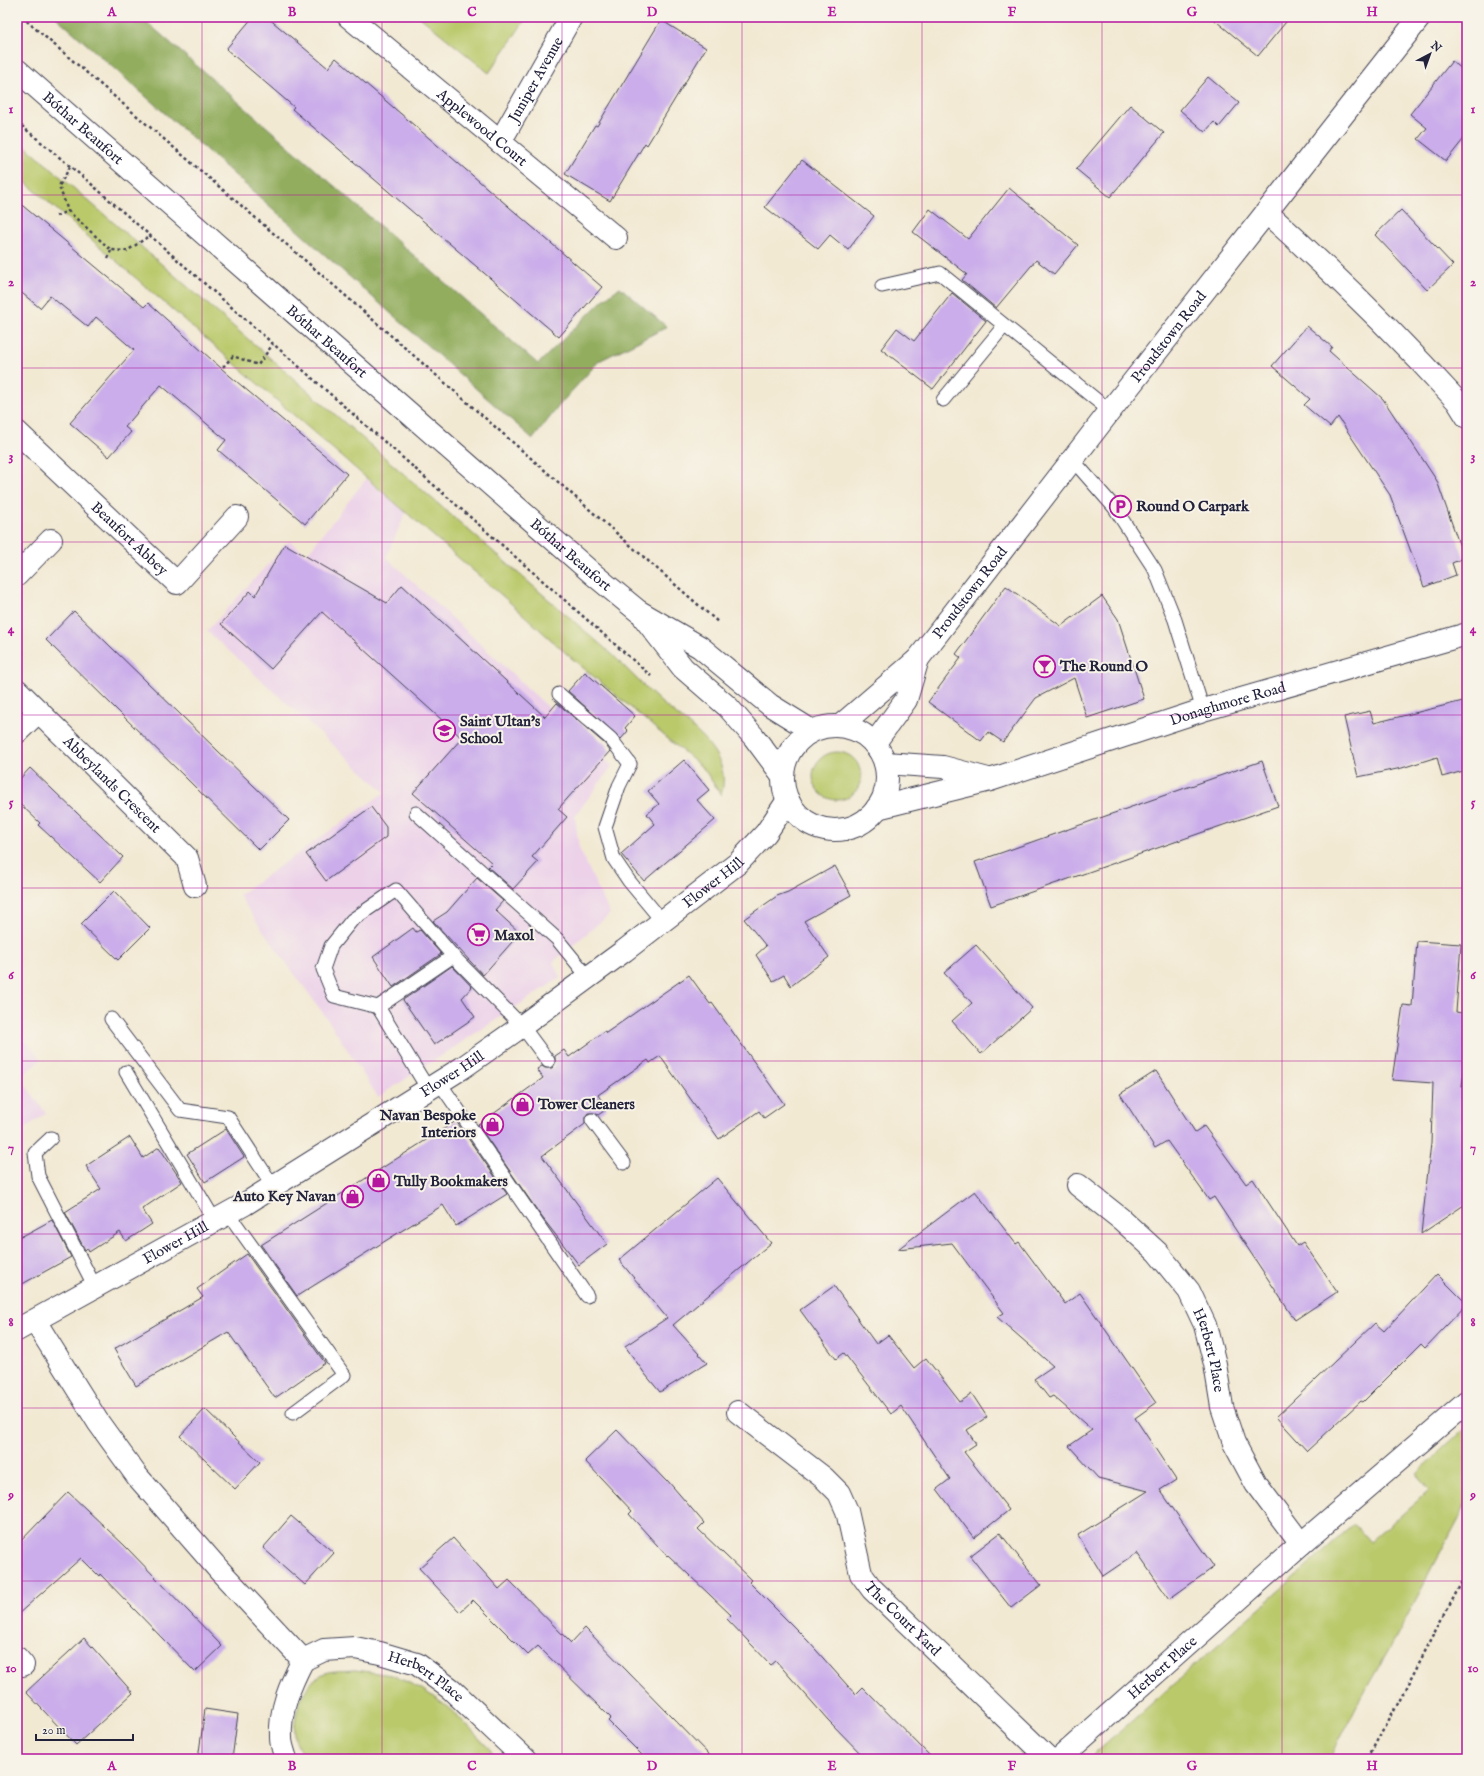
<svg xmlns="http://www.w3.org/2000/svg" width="1484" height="1776" viewBox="0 0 1484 1776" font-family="'IM FELL English',serif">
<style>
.built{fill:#ecd1e9}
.green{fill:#bac96b;stroke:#6e7653}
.forest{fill:#93ad5f;stroke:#5a684d}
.building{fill:#caadea}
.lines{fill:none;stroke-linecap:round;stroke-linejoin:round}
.lane-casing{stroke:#414052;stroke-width:15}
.street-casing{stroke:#414052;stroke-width:24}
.secondary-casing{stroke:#414052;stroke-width:24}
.primary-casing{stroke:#414052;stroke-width:24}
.path{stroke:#414052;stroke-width:2.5;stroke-dasharray:3 3;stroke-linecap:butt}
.lane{stroke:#fff;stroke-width:13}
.street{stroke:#fff;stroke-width:22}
.secondary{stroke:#fff;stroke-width:22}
.primary{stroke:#fff;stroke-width:22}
.grid{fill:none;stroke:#b5179e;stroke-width:1;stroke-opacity:0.55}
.labels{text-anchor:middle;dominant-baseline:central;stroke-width:4;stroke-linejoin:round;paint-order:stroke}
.street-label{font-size:15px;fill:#22223b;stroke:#f7f3e8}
.poi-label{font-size:15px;font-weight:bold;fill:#22223b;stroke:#f7f3e8;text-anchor:start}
.neatline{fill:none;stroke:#b5179e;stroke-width:1.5}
.grid-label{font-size:13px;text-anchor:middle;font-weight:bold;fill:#b5179e}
</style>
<rect width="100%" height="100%" fill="#f7f3e8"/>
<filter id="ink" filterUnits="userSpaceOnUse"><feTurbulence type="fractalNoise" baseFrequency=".025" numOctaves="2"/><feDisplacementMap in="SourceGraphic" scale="8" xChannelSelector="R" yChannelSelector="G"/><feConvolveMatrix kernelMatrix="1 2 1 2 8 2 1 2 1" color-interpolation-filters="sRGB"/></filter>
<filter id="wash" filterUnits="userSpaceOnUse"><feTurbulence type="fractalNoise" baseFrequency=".012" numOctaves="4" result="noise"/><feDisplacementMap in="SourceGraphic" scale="16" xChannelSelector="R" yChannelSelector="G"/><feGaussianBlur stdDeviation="0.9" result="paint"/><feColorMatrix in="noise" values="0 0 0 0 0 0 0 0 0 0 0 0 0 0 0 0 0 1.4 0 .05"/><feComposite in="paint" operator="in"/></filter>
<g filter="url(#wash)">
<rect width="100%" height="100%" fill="#f2e9d3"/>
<path class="built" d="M 366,479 L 406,512 L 386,557 L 612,766 L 575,816 L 579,848 L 610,914 L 553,962 L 560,978 L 378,1097 L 330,1023 L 254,918 L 239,895 L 385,792 L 207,631 L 289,541 L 307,554 Z
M 17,1030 L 41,1059 L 20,1078 L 46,1113 L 17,1134 Z"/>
<path class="green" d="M 420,17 L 527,17 L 489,73 Z
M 17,139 L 615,657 C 631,673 646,689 663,704 C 690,726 734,754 721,795 L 704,769 L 568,655 L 506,599 L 17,175 Z
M813 776a24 24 0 1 1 48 0a24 24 0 1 1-48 0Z
M 1467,1427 L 1467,1503 L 1395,1639 L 1357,1706 L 1330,1759 L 1089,1759 L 1354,1524 L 1370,1542 L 1430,1490 L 1416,1474 Z
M 355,1670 L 392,1675 L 422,1689 L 452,1710 L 499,1759 L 305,1759 C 301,1752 296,1745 295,1737 C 293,1714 302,1683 325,1673 C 333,1670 346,1671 355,1670 Z"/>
<path class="forest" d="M 56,17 L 141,17 L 538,364 L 602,301 L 620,287 L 667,327 L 599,361 L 562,402 L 533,439 Z"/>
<g id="blocks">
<path class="building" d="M 253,17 L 267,17 L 328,68 L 336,58 L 602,287 L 559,337 L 292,109 L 294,107 L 226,49 Z
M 1211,17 L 1290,17 L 1258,56 Z
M 661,20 L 706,48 L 647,145 L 645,143 L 610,201 L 565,174 L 595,125 L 597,126 Z
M 1452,61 L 1467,73 L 1467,135 L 1446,161 L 1418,139 L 1427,128 L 1410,114 Z
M 1208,77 L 1239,103 L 1219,127 L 1214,122 L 1205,132 L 1180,110 Z
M 1130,105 L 1164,133 L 1110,197 L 1076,169 Z
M 802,160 L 874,216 L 848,250 L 830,235 L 818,249 L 765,207 Z
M 1009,188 L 1078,245 L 1054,274 L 1036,260 L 996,308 L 962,280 L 967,274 L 913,232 L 930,209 L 968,239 Z
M 17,201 L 144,307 L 148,303 L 230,376 L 347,474 L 305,524 L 218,450 L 226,440 L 161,385 L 125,427 L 131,432 L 109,457 L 70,423 L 134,350 L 96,317 L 88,327 L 50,296 L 40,308 L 17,289 Z
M 1401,210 L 1453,265 L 1427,290 L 1375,235 Z
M 952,293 L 986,321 L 933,389 L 881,349 L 897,328 L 914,341 Z
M 1307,326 L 1332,347 L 1329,351 L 1383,399 L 1437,481 L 1464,558 L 1452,563 L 1456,575 L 1424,587 L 1390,495 L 1338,417 L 1330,427 L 1304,405 L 1310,399 L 1272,366 Z
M 285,544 L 387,603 L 402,585 L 545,717 L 557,703 L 605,744 L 610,751 L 558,809 L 567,817 L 532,857 L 538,862 L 513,889 L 488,867 L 492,863 L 413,793 L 462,738 L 322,612 L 271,669 L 221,624 L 250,591 L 255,596 Z
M 1006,586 L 1061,626 L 1102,596 L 1118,619 L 1144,699 L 1087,718 L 1074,678 L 1036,698 L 1003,742 L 988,732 L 981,741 L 928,702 L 961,658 L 956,654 Z
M 74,611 L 289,820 L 259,850 L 46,640 Z
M 585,672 L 635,716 L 625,728 L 628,731 L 621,739 L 568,691 Z
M 1467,700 L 1467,770 L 1442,777 L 1437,757 L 1402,768 L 1358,777 L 1344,717 L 1370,711 L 1374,723 Z
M 684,760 L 709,790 L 697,800 L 715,820 L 644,881 L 621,854 L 655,824 L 647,814 L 659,804 L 648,791 Z
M 1262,761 L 1278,806 L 991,906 L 975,862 Z
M 30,768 L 123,857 L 100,882 L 38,825 L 40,823 L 17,801 L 17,782 Z
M 371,807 L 386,827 L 386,837 L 326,881 L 306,854 Z
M 835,866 L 851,895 L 804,921 L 829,957 L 791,986 L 784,975 L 773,981 L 756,955 L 766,946 L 744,919 L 777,896 L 788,892 Z
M 477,878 L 503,901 L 495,910 L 520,933 L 483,975 L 433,921 L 447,912 Z
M 114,891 L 150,928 L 118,960 L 81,924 Z
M 413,928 L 416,932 L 420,930 L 441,954 L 393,987 L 373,957 Z
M 1417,941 L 1461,944 L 1456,1012 L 1467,1014 L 1467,1050 L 1462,1086 L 1467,1086 L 1467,1203 L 1421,1234 L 1431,1143 L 1433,1083 L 1392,1080 L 1403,1005 L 1412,1006 Z
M 976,945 L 1032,1008 L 981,1054 L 952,1021 L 972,1003 L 944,973 Z
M 452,966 L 472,987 L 462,998 L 475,1017 L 434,1045 L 403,1000 Z
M 689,975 L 710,1004 L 712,1003 L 784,1104 L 764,1118 L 759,1111 L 719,1139 L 660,1056 L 650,1063 L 648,1060 L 598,1095 L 607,1109 L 598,1115 L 595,1113 L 588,1113 L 585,1117 L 585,1124 L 542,1156 L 607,1244 L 579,1265 L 541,1216 L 478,1125 L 543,1078 L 537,1069 L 542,1066 L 545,1068 L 552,1068 L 555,1064 L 555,1056 L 564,1050 L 569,1057 L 605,1031 L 606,1033 Z
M 1156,1071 L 1195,1132 L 1204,1126 L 1246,1184 L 1253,1179 L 1297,1246 L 1303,1242 L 1337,1292 L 1295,1320 L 1214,1197 L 1209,1200 L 1167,1141 L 1155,1148 L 1120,1094 Z
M 456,1121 L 507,1194 L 456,1226 L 443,1205 L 297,1296 L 261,1245 Z
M 226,1129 L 244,1157 L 205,1182 L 187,1154 Z
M 130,1137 L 143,1158 L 159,1147 L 182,1182 L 142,1209 L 152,1224 L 126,1241 L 120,1232 L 89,1252 L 87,1248 L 85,1250 L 65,1212 L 101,1189 L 86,1166 Z
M 717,1178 L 771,1243 L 673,1325 L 707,1363 L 660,1392 L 645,1374 L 625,1346 L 667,1318 L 619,1260 Z
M 975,1191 L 1016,1244 L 1019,1242 L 1065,1304 L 1080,1293 L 1156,1403 L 1135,1418 L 1176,1480 L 1160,1490 L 1214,1567 L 1169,1599 L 1137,1553 L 1103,1576 L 1078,1535 L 1148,1491 L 1098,1478 L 1069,1446 L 1092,1430 L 1053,1396 L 1049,1398 L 1034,1379 L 1053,1366 L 997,1317 L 1004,1313 L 952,1243 L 898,1249 Z
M 52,1220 L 71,1257 L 17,1287 L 17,1239 Z
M 247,1254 L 325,1363 L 275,1398 L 228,1332 L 136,1386 L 114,1349 L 203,1297 L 197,1289 Z
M 1437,1274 L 1467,1304 L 1425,1348 L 1421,1344 L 1363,1402 L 1361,1401 L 1307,1451 L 1276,1417 L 1375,1323 L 1384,1331 Z
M 834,1286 L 876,1344 L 888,1335 L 914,1368 L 926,1358 L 960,1402 L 972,1394 L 987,1417 L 967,1430 L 976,1444 L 964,1452 L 1009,1510 L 974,1538 L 937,1489 L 950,1479 L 901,1406 L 891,1414 L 844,1353 L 836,1359 L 800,1310 Z
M 205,1409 L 260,1462 L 235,1489 L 180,1436 Z
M 617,1430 L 666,1481 L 667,1480 L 704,1523 L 698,1529 L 751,1580 L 749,1582 L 808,1641 L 855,1694 L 862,1687 L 933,1759 L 866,1759 L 828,1720 L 776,1661 L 771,1665 L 727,1619 L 731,1615 L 668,1555 L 667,1556 L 629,1514 L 632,1511 L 585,1461 Z
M 68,1492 L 125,1546 L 222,1646 L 195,1672 L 100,1574 L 99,1576 L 81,1558 L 17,1615 L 17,1545 Z
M 291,1516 L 334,1553 L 305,1585 L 263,1548 Z
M 1000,1533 L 1041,1585 L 1011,1608 L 970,1556 Z
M 453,1538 L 499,1589 L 509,1580 L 571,1643 L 585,1628 L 713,1759 L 646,1759 L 608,1721 L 611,1718 L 538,1646 L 528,1655 L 473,1600 L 460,1612 L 419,1568 Z
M 84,1638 L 133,1693 L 76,1745 L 26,1692 Z
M 205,1709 L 238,1714 L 232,1759 L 198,1759 Z"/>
</g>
</g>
<g filter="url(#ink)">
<use href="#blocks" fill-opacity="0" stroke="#414052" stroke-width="1"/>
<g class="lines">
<defs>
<path id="lane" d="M 882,286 L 940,273 L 1110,411
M 943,400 L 1004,326
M 1072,459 L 1114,507 L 1155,570 L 1175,620 L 1203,710
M 559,694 L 611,739 L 630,764 L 619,786 L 605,827 L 614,859 L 629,881 L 663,922
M 416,813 L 557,939 L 588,977
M 378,1007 L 334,996 L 323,969 L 331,946 L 352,920 L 396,890 L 453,956
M 111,1019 L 180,1110 L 228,1117 L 273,1186
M 126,1072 L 215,1221
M 439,1082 L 587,1296
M 428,1089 L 378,1007 L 453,956 L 522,1026 L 548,1061
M 592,1120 L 624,1163
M 51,1138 L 35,1153 L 38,1176 L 95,1287
M 228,1213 L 344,1375 L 293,1413"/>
<g id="street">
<path id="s1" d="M 349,17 L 616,238"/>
<path id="s2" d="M 500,142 L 571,17"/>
<path d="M 1267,213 C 1334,273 1397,335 1457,401 L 1467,417"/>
<path id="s3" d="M 17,432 L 177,583 L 237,517"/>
<path d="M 17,575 L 51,540"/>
<path id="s4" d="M 17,690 L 187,858 L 195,886"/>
<path d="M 17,732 L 39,711"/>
<path id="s5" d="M 1078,1185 L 1121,1219 L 1157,1252 L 1189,1291 L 1205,1325 L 1215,1364 L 1222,1407 L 1234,1443 L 1256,1484 L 1301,1544"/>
<path d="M 35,1321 L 98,1422 L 137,1476 L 220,1571 L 303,1660"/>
<path id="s6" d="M 738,1412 L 824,1478 L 839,1493 L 847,1511 L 861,1574 L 872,1589 L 1049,1759"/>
<path d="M 17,1658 L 23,1665"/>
<path id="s7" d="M 303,1660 L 324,1650 L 355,1648 L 380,1653 L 417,1664 L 451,1689 L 525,1759"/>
<path d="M 286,1759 C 284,1752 281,1745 281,1738 C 279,1710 291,1683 303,1660"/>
<path id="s8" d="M 1059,1759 L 1301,1544 L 1467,1402"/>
</g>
<g id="secondary">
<path id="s9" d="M 840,726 L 918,659 L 1110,411 L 1420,17"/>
<path d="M 874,744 L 906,700 L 918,659"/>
<path id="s10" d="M 17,1330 L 245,1204 L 462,1068 L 522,1026 L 624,951 L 738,863 L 766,833 L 788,800"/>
</g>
<g id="primary">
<path id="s11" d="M 17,70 L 593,574 L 638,611 L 700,647 L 770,705 L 812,731"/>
<path d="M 645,619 L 683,668 L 728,707 L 754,737 L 783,776"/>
<circle cx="835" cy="778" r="52"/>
<path d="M 885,763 L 943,767 L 988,779"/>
<path id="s12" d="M 877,808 L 990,780 L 1203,710 L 1467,634"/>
</g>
</defs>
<use href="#lane" class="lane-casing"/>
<use href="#street" class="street-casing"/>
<use href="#secondary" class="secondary-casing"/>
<use href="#primary" class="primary-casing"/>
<path class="path" d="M 22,17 L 315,269 L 719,623
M 17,122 L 89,182 L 651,676
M 70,167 L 59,186 L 68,211 L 111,250 L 127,251 L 149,236
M 56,216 L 68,211
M 108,259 L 111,250
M 223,367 L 233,356 L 258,365 L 273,344
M 1369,1759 L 1467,1571"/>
<use href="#lane" class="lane"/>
<use href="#street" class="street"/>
<use href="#secondary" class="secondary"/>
<use href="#primary" class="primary"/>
</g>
</g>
<path class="grid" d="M 202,17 L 202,1759M 382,17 L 382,1759M 562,17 L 562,1759M 742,17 L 742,1759M 922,17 L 922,1759M 1102,17 L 1102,1759M 1282,17 L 1282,1759M 17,195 L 1467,195M 17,368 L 1467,368M 17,542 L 1467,542M 17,715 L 1467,715M 17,888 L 1467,888M 17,1061 L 1467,1061M 17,1234 L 1467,1234M 17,1408 L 1467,1408M 17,1581 L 1467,1581"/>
<defs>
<symbol id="parking-ring" viewBox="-11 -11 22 22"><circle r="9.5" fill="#f7f3e8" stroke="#b5179e" stroke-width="1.5"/><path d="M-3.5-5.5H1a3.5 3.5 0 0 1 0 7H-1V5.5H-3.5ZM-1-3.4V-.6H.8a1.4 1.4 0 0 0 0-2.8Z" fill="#b5179e"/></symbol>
<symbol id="bar-ring" viewBox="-11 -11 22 22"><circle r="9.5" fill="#f7f3e8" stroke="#b5179e" stroke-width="1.5"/><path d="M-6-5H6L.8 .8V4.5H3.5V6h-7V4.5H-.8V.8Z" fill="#b5179e"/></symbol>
<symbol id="school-ring" viewBox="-11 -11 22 22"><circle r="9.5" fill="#f7f3e8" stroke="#b5179e" stroke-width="1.5"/><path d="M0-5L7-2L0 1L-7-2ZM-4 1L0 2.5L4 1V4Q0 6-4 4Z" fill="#b5179e"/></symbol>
<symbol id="supermarket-ring" viewBox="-11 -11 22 22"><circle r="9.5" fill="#f7f3e8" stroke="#b5179e" stroke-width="1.5"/><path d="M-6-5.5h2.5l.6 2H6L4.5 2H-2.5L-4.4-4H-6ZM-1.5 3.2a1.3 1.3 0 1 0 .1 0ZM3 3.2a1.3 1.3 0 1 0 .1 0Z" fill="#b5179e"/></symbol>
<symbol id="shop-ring" viewBox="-11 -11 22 22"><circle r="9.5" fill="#f7f3e8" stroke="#b5179e" stroke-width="1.5"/><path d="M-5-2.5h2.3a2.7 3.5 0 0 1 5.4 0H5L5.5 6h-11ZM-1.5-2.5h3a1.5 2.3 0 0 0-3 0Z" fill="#b5179e"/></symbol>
</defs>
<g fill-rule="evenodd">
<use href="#parking-ring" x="1108" y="494" width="25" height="25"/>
<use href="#bar-ring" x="1032" y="654" width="25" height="25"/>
<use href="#school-ring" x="432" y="718" width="25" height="25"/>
<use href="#supermarket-ring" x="466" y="922" width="25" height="25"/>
<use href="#shop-ring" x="510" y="1092" width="25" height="25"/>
<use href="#shop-ring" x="480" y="1112" width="25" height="25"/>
<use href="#shop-ring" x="366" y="1168" width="25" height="25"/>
<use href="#shop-ring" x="340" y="1184" width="25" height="25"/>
</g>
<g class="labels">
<g class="street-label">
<text stroke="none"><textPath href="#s2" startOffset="72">Juniper Avenue</textPath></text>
<text stroke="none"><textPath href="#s11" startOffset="88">Bóthar Beaufort</textPath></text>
<text stroke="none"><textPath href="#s1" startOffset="173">Applewood Court</textPath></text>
<text stroke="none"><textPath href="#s9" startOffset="511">Proudstown Road</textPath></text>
<text stroke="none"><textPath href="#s11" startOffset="412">Bóthar Beaufort</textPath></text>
<text stroke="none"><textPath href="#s3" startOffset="155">Beaufort Abbey</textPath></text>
<text stroke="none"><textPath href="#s11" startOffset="736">Bóthar Beaufort</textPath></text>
<text stroke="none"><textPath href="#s9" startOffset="187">Proudstown Road</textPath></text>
<text stroke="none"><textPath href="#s12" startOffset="366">Donaghmore Road</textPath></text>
<text stroke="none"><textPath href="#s4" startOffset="134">Abbeylands Crescent</textPath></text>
<text stroke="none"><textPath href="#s10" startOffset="829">Flower Hill</textPath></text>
<text stroke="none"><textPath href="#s10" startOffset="505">Flower Hill</textPath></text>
<text stroke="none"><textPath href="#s10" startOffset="181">Flower Hill</textPath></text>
<text stroke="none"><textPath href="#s5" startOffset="217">Herbert Place</textPath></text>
<text stroke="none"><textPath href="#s6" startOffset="275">The Court Yard</textPath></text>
<text stroke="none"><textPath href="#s8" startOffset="138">Herbert Place</textPath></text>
<text stroke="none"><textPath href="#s7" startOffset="132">Herbert Place</textPath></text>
</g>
<g class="poi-label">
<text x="1136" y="506">Round O Carpark</text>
<text x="1060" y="666">The Round O</text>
<text x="460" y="721">Saint Ultan's<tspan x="460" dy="17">School</tspan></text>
<text x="494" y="935">Maxol</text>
<text x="538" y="1104">Tower Cleaners</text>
<text x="476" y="1115" text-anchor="end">Navan Bespoke<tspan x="476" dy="17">Interiors</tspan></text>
<text x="394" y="1181">Tully Bookmakers</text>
<text x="336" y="1196" text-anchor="end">Auto Key Navan</text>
</g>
</g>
<rect width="1484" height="1776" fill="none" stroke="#f7f3e8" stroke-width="44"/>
<g transform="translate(1430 54) rotate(41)" stroke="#f7f3e8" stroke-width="3" paint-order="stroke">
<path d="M0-3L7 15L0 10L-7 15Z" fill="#22223b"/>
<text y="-6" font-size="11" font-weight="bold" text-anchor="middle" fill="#22223b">N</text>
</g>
<path d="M36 1734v6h97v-6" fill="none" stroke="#22223b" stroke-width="2"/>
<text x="42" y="1734" font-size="12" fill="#22223b" stroke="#f7f3e8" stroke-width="3" paint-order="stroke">20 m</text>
<rect x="22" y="22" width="1440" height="1732" class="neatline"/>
<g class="grid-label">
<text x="112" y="16">A</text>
<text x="292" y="16">B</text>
<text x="472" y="16">C</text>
<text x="652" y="16">D</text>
<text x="832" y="16">E</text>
<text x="1012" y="16">F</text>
<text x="1192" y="16">G</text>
<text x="1372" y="16">H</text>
<text x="11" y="113">1</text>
<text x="1473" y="113">1</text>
<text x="11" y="286">2</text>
<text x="1473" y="286">2</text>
<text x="11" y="460">3</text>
<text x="1473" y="460">3</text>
<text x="11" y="633">4</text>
<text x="1473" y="633">4</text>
<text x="11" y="806">5</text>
<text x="1473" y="806">5</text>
<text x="11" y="979">6</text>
<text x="1473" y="979">6</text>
<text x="11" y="1152">7</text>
<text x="1473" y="1152">7</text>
<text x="11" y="1326">8</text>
<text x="1473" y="1326">8</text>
<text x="11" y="1499">9</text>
<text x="1473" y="1499">9</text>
<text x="11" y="1672">10</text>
<text x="1473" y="1672">10</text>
<text x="112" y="1770">A</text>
<text x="292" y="1770">B</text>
<text x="472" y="1770">C</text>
<text x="652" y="1770">D</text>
<text x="832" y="1770">E</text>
<text x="1012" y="1770">F</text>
<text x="1192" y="1770">G</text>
<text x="1372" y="1770">H</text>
</g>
</svg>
